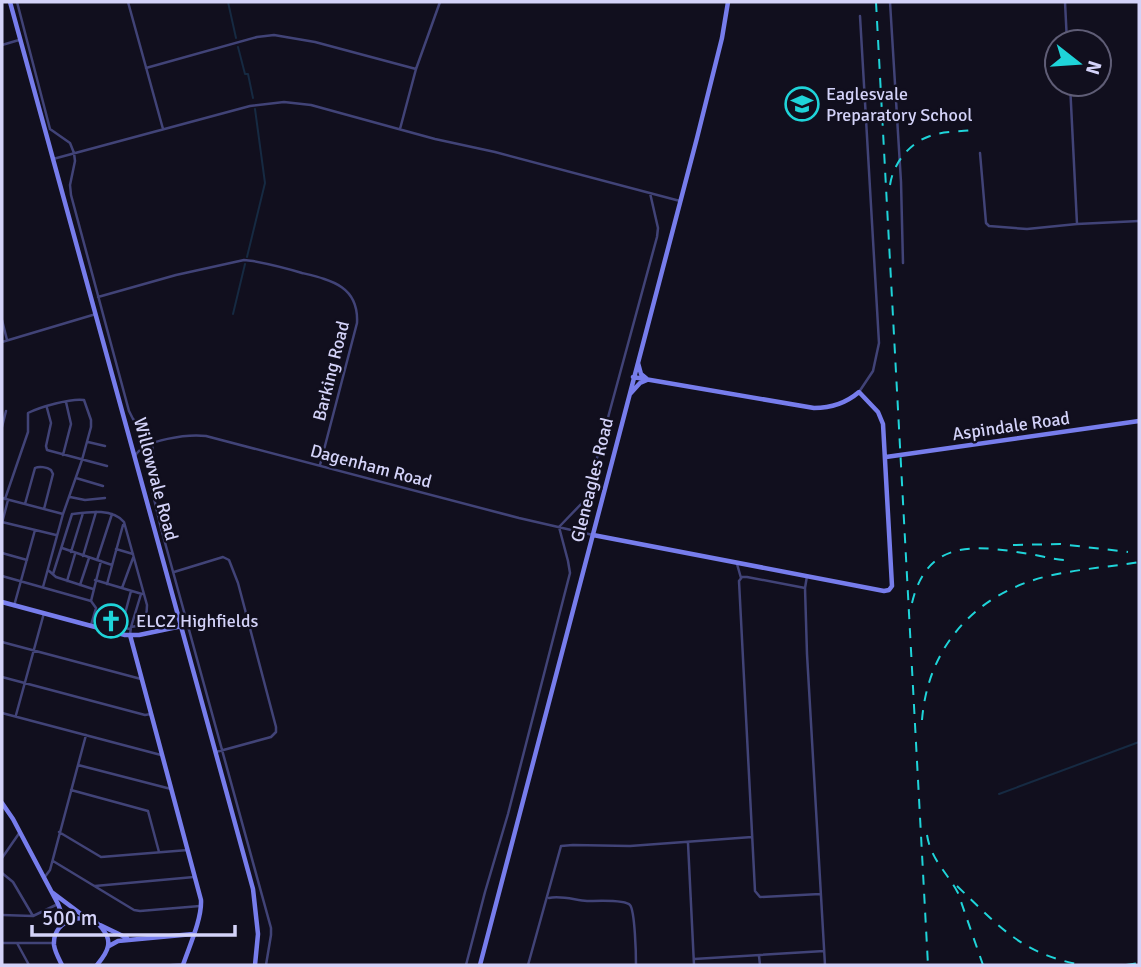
<svg xmlns="http://www.w3.org/2000/svg" width="1141" height="967" viewBox="0 0 1141 967" font-family="Signika,sans-serif">
<style>
.lines{fill:none;stroke-linecap:round;stroke-linejoin:round}
.stream{stroke:#162a42;stroke-width:2}
.street{stroke:#414377;stroke-width:2.5}
.secondary{stroke:#777dec;stroke-width:4.5}
.rail{stroke:#1fd4d9;stroke-width:2;stroke-dasharray:10 9;stroke-linecap:butt}
.labels{text-anchor:middle;dominant-baseline:central;stroke-width:5;stroke-linejoin:round;paint-order:stroke}
.poi-label{font-size:18px;fill:#d4d3f9;stroke:#110f1e;text-anchor:start}
.street-label{font-size:18px;fill:#d4d3f9;stroke:#110f1e}
</style>
<rect width="100%" height="100%" fill="#110f1e"/>
<g class="lines">
<path class="stream" d="M 228,2 L 236,38
M 238,47 L 245,74 L 248,74 L 253,98
M 247,257 L 265,183 L 255,109
M 233,314 L 245,264
M 999,794 L 1139,742"/>
<path class="street" d="M 17,2 L 50,129 L 70,143 L 74,153 L 75,161 L 70,185 L 71,195 L 129,411 L 133,419 L 148,434 L 152,444 L 154,463 L 151,486 L 161,528 L 271,928 L 271,935 L 266,965
M 128,2 L 163,129
M 890,2 L 901,182 L 903,263
M 1065,2 L 1067,42
M 2,45 L 19,40
M 146,68 L 257,37 L 274,35 L 315,42 L 416,69
M 1070,84 L 1077,224 L 1139,221
M 400,129 L 416,69 L 440,2
M 980,153 L 986,223 L 989,226 L 1027,229 L 1077,224
M 53,159 L 250,106 L 284,102 L 311,105 L 435,139 L 495,152 L 680,201
M 98,297 L 176,275 L 244,260 L 253,261 C 269,264 286,268 302,273 C 331,280 359,286 357,323 L 320,465
M 2,320 L 7,340
M 2,342 L 96,314
M 859,392 L 873,371 L 879,343 L 860,16
M 47,408 L 51,423 L 46,446 L 47,450 L 107,466
M 2,427 L 6,411
M 88,442 L 105,446
M 63,455 L 71,424 L 66,402
M 135,456 C 144,439 189,434 206,436 L 519,518 L 593,535
M 76,478 L 103,486
M 70,497 L 85,500 L 105,498
M 2,498 L 63,514
M 5,499 L 28,432 L 28,413 C 40,407 71,398 84,400 L 91,420 L 91,427 L 82,460 L 63,514 L 43,587
M 25,504 L 35,468 C 39,466 47,467 51,470 L 53,474 L 44,509
M 2,522 L 56,535
M 2,523 L 8,500
M 62,548 L 112,565
M 116,549 L 133,554
M 71,552 L 83,513
M 2,553 L 27,560
M 83,556 L 96,512
M 97,560 L 112,514
M 737,564 L 741,578
M 48,570 L 56,577 L 93,589
M 174,572 L 223,557 L 229,560 L 238,583 L 276,727 L 276,732 L 271,737 L 216,752
M 53,574 L 72,514 C 88,512 112,508 124,522 L 147,605 C 147,612 146,619 142,625 L 131,627
M 2,576 L 91,601 L 96,608 L 91,625
M 807,576 L 805,588 L 807,654 L 825,965
M 95,580 L 142,594
M 67,581 L 75,554
M 107,584 L 123,525
M 80,585 L 89,558
M 122,588 L 133,558
M 805,588 L 747,577 L 742,577 L 739,581 L 755,891 L 760,897 L 820,894
M 91,601 L 101,561
M 14,606 L 35,530
M 130,629 L 124,628 L 122,625 L 131,591
M 130,635 L 131,627 L 141,594
M 2,642 L 141,679
M 2,677 L 145,715 L 151,714
M 2,713 L 161,755
M 16,715 L 44,613
M 78,765 L 171,789
M 71,790 L 148,811 L 159,852
M 59,832 L 101,857 L 188,850
M 688,843 L 694,965
M 2,858 L 20,832
M 53,861 L 134,910 L 140,911 L 200,906
M 2,873 L 13,882 L 33,916
M 44,878 L 50,870 L 86,735
M 95,886 L 194,877
M 549,898 C 560,895 575,900 587,901 C 596,901 625,899 630,905 C 635,911 636,955 636,965
M 2,915 L 33,916 L 58,904
M 2,943 L 54,943
M 17,943 L 29,965
M 759,956 L 760,965
M 694,959 L 824,951
M 172,965 L 183,964
M 466,965 L 485,892 L 508,814 L 570,573 L 568,561 L 559,527 L 584,501 L 587,495 L 657,237 L 658,228 L 650,193
M 528,965 L 561,846 L 573,845 L 630,846 L 752,837"/>
<path class="secondary" d="M 10,2 L 253,889 L 258,934 L 255,965
M 638,363 L 641,374 L 647,379
M 630,394 L 640,383 L 647,380
M 886,457 L 1139,421
M 593,535 L 884,591 L 889,590 L 892,586 L 883,424 L 878,412 L 859,392 C 845,404 831,408 814,408 L 633,377
M 2,602 L 125,635 L 139,635 L 182,626
M 130,635 L 201,900 C 202,919 189,947 183,965
M 2,803 L 13,819 L 58,904 L 63,917 L 63,924
M 53,893 L 85,917
M 100,925 L 127,938
M 109,946 L 118,941 L 193,934
M 62,965 C 59,959 55,952 54,945 C 52,918 90,908 104,931 C 107,935 109,941 108,946 C 107,953 101,960 97,965
M 480,965 L 697,138 L 722,38 L 728,2"/>
<path class="rail" d="M 876,2 L 928,965
M 890,185 C 893,164 909,143 930,136 C 943,131 959,132 973,130
M 1013,545 L 1060,544 L 1128,552
M 912,603 C 928,535 981,546 1035,555 C 1046,557 1056,560 1067,560
M 922,720 C 928,645 977,593 1048,576 C 1078,569 1109,567 1139,562
M 927,835 C 931,860 947,872 958,893 L 983,965
M 957,886 C 999,926 1020,953 1081,965
M 1126,965 L 1139,963"/>
</g>
<defs>
<symbol id="school-ring" viewBox="-11 -11 22 22"><circle r="9.5" fill="#110f1e" stroke="#1fd4d9" stroke-width="1.5"/><path d="M0-5L7-2L0 1L-7-2ZM-4 1L0 2.5L4 1V4Q0 6-4 4Z" fill="#1fd4d9"/></symbol>
<symbol id="church-ring" viewBox="-11 -11 22 22"><circle r="9.5" fill="#110f1e" stroke="#1fd4d9" stroke-width="1.5"/><path d="M-1.2-6h2.4v3.5h3.3v2.4h-3.3V6h-2.4V-.1h-3.3v-2.4h3.3Z" fill="#1fd4d9"/></symbol>
</defs>
<g fill-rule="evenodd">
<use href="#school-ring" x="783" y="85" width="38" height="38"/>
<use href="#church-ring" x="92" y="602" width="38" height="38"/>
</g>
<g class="labels">
<g class="poi-label">
<text x="826" y="94">Eaglesvale<tspan x="826" dy="21">Preparatory School</tspan></text>
<text x="136" y="621">ELCZ Highfields</text>
</g>
<g class="street-label">
<text transform="translate(331 371) rotate(-76)">Barking Road</text>
<text transform="translate(1011 426) rotate(-8)">Aspindale Road</text>
<text transform="translate(371 466) rotate(15)">Dagenham Road</text>
<text transform="translate(156 479) rotate(75)">Willowvale Road</text>
<text transform="translate(592 480) rotate(-76)">Gleneagles Road</text>
</g>
</g>
<rect width="1141" height="967" fill="none" stroke="#d4d3f9" stroke-width="7"/>
<g transform="translate(1078 63) rotate(107)"><circle r="33" fill="#110f1e" stroke="#5f5d76" stroke-width="2"/>
<path d="M0-5L12 26L0 18L-12 26Z" fill="#1fd4d9"/>
<text y="-10" font-size="19" font-weight="bold" text-anchor="middle" fill="#d4d3f9">N</text>
</g>
<path d="M32 925v10h203v-10" fill="none" stroke="#d4d3f9" stroke-width="3.5"/>
<text x="42" y="925" font-size="21" fill="#d4d3f9" stroke="#110f1e" stroke-width="5" paint-order="stroke">500 m</text>
</svg>
